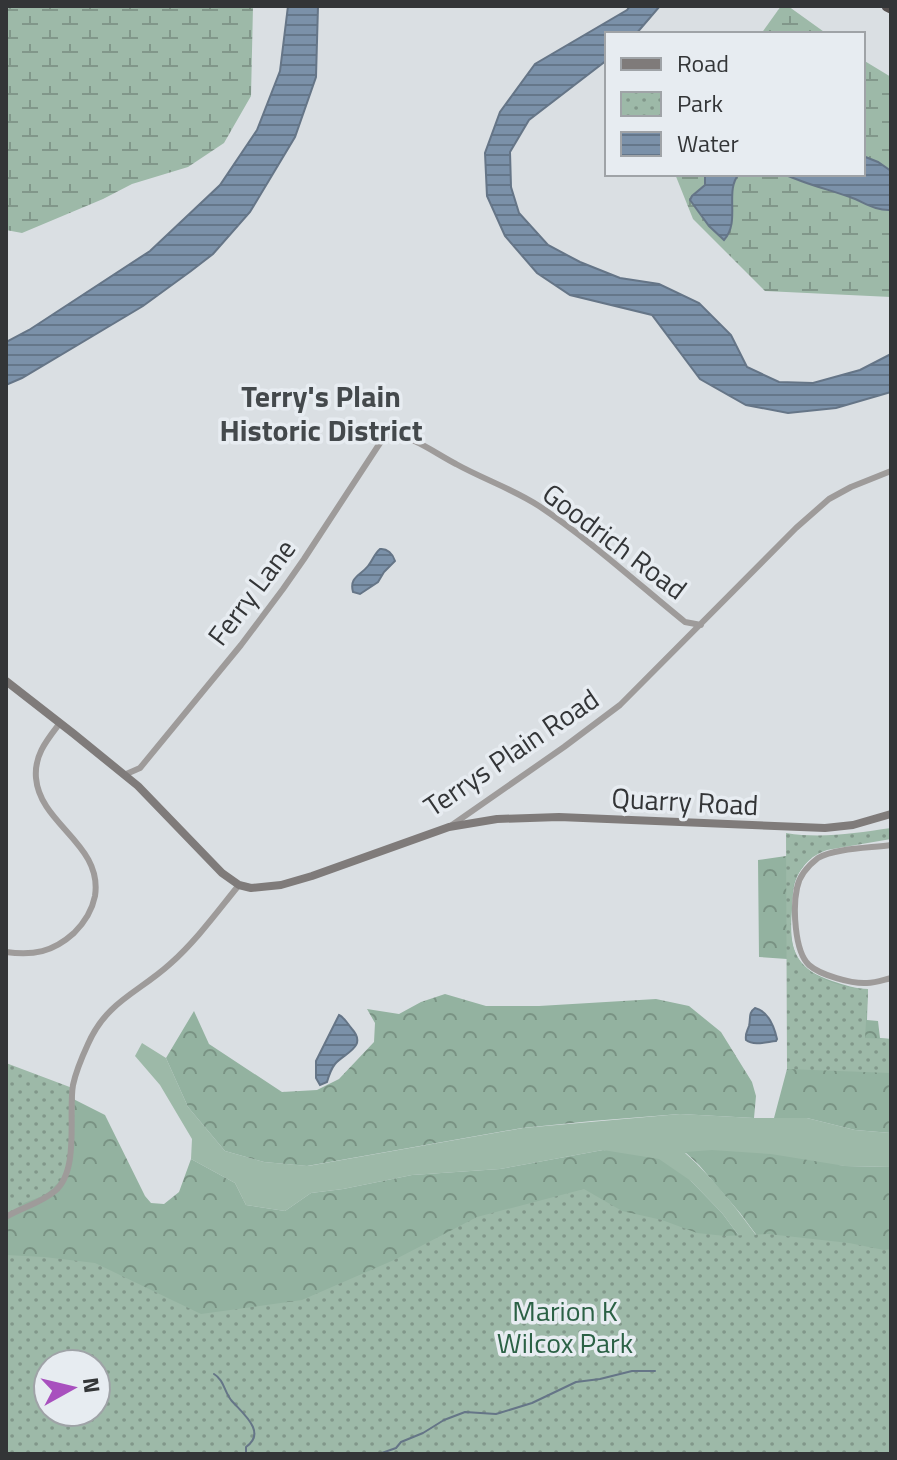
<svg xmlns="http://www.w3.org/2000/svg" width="897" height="1460" viewBox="0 0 897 1460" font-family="'Titillium Web',sans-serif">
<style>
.green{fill:#9db9a8}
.forest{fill:url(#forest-crowns);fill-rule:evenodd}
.wetland{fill:url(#wetland-marsh)}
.park{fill:url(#park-dots);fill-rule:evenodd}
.water{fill:url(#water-rules);stroke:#657587;stroke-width:2}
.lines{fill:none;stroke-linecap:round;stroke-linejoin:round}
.stream{stroke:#657587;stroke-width:2}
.street{stroke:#9e9b9a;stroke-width:6}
.secondary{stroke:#7f7b7a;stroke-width:8}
.highway{stroke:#56504f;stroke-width:11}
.labels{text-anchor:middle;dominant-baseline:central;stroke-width:7;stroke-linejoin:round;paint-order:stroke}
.street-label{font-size:28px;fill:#333537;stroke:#e7ecf1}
.park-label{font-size:28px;fill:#2b6145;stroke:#e7ecf1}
.neighbourhood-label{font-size:30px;font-weight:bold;fill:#44494c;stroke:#e7ecf1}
</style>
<defs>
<pattern id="forest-crowns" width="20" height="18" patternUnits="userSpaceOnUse" patternTransform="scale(2)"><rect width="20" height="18" fill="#93b2a0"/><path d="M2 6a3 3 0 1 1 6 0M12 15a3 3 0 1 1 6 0" fill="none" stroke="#799283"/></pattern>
<pattern id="wetland-marsh" width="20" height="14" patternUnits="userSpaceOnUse" patternTransform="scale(2)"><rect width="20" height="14" fill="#9db9a8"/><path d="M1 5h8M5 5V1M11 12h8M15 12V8" fill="none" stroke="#81978a"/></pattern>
<pattern id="park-dots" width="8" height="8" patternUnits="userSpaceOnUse" patternTransform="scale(2)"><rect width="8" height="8" fill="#9db9a8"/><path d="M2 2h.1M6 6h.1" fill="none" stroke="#81978a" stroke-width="1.8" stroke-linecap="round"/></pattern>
<pattern id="water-rules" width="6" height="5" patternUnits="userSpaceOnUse" patternTransform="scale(2)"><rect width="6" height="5" fill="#7b91a9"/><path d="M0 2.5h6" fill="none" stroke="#65778a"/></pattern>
</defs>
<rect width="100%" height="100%" fill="#dadfe3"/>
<path class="green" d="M 142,1043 L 166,1058 L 188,1107 L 225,1151 L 264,1162 L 308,1166 L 523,1128 L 680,1114 L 754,1118 L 807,1118 L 855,1130 L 891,1133 L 891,1167 L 845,1166 L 685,1153 C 720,1184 747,1223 775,1261 L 771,1279 L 722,1213 L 691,1181 L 603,1150 L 500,1169 L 412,1175 L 343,1189 L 311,1193 L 285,1211 L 246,1205 L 235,1183 L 191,1159 L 192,1139 L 160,1085 L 135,1056 Z"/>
<path class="forest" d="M 786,856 L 811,858 C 794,875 793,885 792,908 C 789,946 792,968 832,981 C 845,985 855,989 868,989 L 867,1020 L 878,1021 L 880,1038 L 891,1039 L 891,1133 L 855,1130 L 807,1118 L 774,1118 L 787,1069 L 787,959 L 759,957 L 758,860 Z
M 445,994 L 486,1006 L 539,1006 L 656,999 L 689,1006 L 721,1032 L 752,1082 L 756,1096 L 754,1118 L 680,1114 L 592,1121 L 522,1128 L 307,1166 L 264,1162 L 225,1151 L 188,1107 L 166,1058 L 194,1011 L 209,1044 L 282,1092 L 317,1090 L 339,1079 L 374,1042 L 375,1023 L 367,1009 L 399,1014 L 421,1002 Z
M 6,1065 L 105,1115 L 145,1196 L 151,1203 L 164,1204 L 179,1192 L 191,1159 L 235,1183 L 246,1205 L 285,1211 L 311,1193 L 343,1189 L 412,1175 L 500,1169 L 603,1150 L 659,1159 L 691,1181 L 722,1213 L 771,1279 L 891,1454 L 6,1454 ZM 48,1364 L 96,1364 L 96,1412 L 48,1412 Z
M 712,1150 L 771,1154 L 845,1166 L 891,1167 L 891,1416 L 740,1213 L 699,1165 L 685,1152 Z"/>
<path class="wetland" d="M 6,6 L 253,6 L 251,96 L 224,143 L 188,167 L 132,184 L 103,199 L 22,233 L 6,230 Z
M 781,6 L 788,6 L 827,34 L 761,34 Z
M 863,60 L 891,77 L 891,297 L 765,291 L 693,219 L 675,174 L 863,174 Z"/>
<path class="park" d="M 891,828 L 891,839 L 827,850 C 813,855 802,864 796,878 C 792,885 793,894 792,902 C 791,923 787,944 801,962 C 815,980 846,989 868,989 L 865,1038 L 891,1039 L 891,1073 L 787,1069 L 786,833 C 822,839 855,833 891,828 Z
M 6,1063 L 75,1089 L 73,1158 L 64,1177 L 45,1195 L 24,1203 L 6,1216 Z
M 584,1189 L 622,1211 L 662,1220 L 697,1233 L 725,1236 L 768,1234 L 849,1243 L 884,1250 L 891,1249 L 891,1454 L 6,1454 L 6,1255 L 44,1257 L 95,1263 L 201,1314 L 302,1300 L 394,1260 L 477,1217 ZM 48,1364 L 96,1364 L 96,1412 L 48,1412 Z"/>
<path class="water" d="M 288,6 L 318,6 L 316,77 L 295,137 L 250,212 L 213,254 L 191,271 L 143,306 L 22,378 L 6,385 L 6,342 L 29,330 L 150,251 L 220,185 L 257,130 L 280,71 Z
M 630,6 L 660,6 L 636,34 L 607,34 L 607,60 L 529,120 L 510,152 L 511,187 L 519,213 L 548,245 L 580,262 L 620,278 L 659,284 L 699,303 L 731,335 L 747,367 L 779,382 L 813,383 L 860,370 L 891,354 L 891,392 L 836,408 L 788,413 L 746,405 L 700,379 L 652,315 L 570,295 L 537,273 L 505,236 L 487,196 L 485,153 L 500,112 L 535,64 L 627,10 Z
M 863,156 L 878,162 L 891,171 L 891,210 C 875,211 864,202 850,197 C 827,189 805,184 784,174 L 863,174 Z
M 705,174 L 739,174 C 724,191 741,222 724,240 L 709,226 L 690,200 L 692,196 L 705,185 Z
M 380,549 C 387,548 393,554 395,561 L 384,572 L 378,582 L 360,594 L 353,592 C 349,577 360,576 368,566 C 373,560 374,554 380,549 Z
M 755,1008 C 768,1011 774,1026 777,1039 L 776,1041 C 766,1042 754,1046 746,1040 C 745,1033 747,1032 749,1026 C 751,1018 748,1013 755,1008 Z
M 339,1015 C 345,1018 347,1023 352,1029 C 368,1047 344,1053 335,1064 C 331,1069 329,1075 327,1082 L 320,1085 L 316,1078 L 316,1061 Z"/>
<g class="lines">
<path class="stream" d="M 214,1374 C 224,1380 224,1391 231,1400 C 241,1412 268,1432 246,1447 L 246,1454
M 379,1454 L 396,1448 L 401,1442 L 423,1433 L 444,1420 L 465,1412 L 496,1414 L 532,1403 L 576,1382 L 600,1379 L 632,1371 L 655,1371"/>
<path class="street" d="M 124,775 L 140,768 L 241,645 L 283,589 L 304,559 L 380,443 L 389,435 C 411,434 436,454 456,464 C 483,479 513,489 539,506 C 590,540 637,583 685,622 L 701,625
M 452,825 L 564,747 L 620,705 L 796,528 L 829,499 L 851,487 L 891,471
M 891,845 C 871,848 835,848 818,858 C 809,865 799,876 797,888 C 793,906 794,951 809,965 C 820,975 852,984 867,983 C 875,983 883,980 891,978
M 6,952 C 33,956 53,952 74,933 C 85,922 92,911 95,896 C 103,844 40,825 36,778 C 34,755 47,740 60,723
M 6,1217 C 21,1208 41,1203 55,1191 C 80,1170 68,1113 73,1085 C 76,1071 82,1057 88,1044 C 107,1001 138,993 170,964 C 196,941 217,912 239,885"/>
<path class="secondary" d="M 6,681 L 74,734 L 138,786 L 222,873 L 239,885 L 251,888 L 281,885 L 312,876 L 449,827 L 497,819 L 559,817 L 825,828 L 853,825 L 891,814"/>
<path class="highway" d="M 887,6 L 891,8"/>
</g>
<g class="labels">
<g class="street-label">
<text transform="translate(615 541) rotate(37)">Goodrich Road</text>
<text transform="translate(251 592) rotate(-53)">Ferry Lane</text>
<text transform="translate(511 752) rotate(-34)">Terrys Plain Road</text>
<text transform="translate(685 801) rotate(3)">Quarry Road</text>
</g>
<g class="park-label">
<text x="565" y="1310">Marion K<tspan x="565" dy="32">Wilcox Park</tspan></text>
</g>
<g class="neighbourhood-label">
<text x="321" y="396">Terry's Plain<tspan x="321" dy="34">Historic District</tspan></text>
</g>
</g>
<rect width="897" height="1460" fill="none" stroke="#333537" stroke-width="16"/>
<rect x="605" y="32" width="260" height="144" fill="#e7ecf1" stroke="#9fa3a7" stroke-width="2"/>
<rect x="621" y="58" width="40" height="12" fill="#7f7b7a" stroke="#9fa3a7" stroke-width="2"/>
<text x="677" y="72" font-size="24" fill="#333537">Road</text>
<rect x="621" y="92" width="40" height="24" fill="url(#park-dots)" stroke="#9fa3a7" stroke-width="2"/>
<text x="677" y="112" font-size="24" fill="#333537">Park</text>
<rect x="621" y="132" width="40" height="24" fill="url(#water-rules)" stroke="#9fa3a7" stroke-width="2"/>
<text x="677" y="152" font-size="24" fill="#333537">Water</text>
<g transform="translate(72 1388) rotate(82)"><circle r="38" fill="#e7ecf1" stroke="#9fa3a7" stroke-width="2"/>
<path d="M0-6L14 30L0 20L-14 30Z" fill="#a850be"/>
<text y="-12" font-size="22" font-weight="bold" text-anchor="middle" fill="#333537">N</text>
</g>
</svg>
